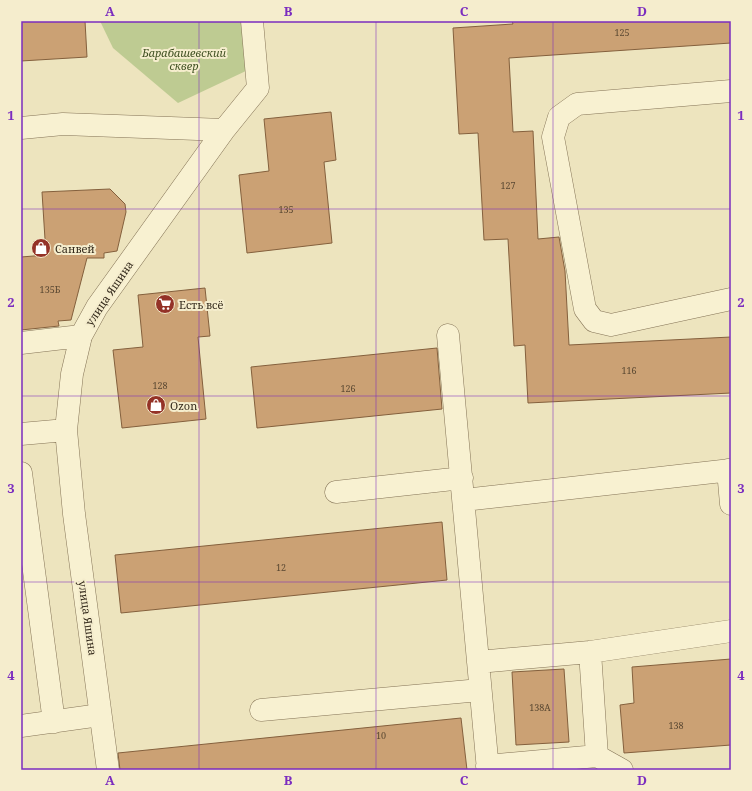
<svg xmlns="http://www.w3.org/2000/svg" width="752" height="791" viewBox="0 0 752 791" font-family="'Noto Serif',serif">
<style>
.green{fill:#becb92}
.building{fill:#cba174;stroke:#84603d}
.lines{fill:none;stroke-linecap:round;stroke-linejoin:round}
.minor-casing{stroke:#857457;stroke-width:23}
.minor{stroke:#f8f1d1;stroke-width:22}
.grid{fill:none;stroke:#7b2cbf;stroke-width:1;stroke-opacity:0.55}
.labels{text-anchor:middle;dominant-baseline:central;stroke-width:4;stroke-linejoin:round;paint-order:stroke}
.number-label{font-size:9px;fill:#5a4832}
.park-label{font-size:11px;font-style:italic;fill:#405122;stroke:#f5edcd}
.poi-label{font-size:11px;fill:#342a1c;stroke:#f5edcd;text-anchor:start}
.street-label{font-size:11px;fill:#342a1c;stroke:#f5edcd}
.neatline{fill:none;stroke:#7b2cbf;stroke-width:1.5}
.grid-label{font-size:13px;text-anchor:middle;font-weight:bold;fill:#7b2cbf}
</style>
<rect width="100%" height="100%" fill="#ede4be"/>
<path class="green" d="M 100,21 L 244,21 L 248,70 L 178,103 L 113,48 Z"/>
<path class="building" d="M 21,21 L 85,21 L 87,57 L 21,61 Z
M 512,21 L 731,21 L 731,43 L 509,58 L 513,132 L 533,131 L 538,239 L 559,237 L 565,271 L 569,345 L 731,337 L 731,393 L 528,403 L 525,345 L 514,346 L 508,239 L 484,240 L 478,133 L 459,134 L 453,28 L 513,24 Z
M 331,112 L 336,160 L 324,162 L 332,243 L 247,253 L 239,175 L 269,171 L 264,119 Z
M 110,189 L 125,204 L 126,212 L 117,251 L 104,253 L 104,258 L 87,258 L 71,320 L 58,321 L 59,326 L 21,330 L 21,257 L 46,255 L 42,192 Z
M 205,288 L 210,336 L 198,337 L 206,419 L 122,428 L 113,350 L 143,347 L 138,295 Z
M 437,348 L 442,409 L 257,428 L 251,367 Z
M 442,522 L 447,580 L 121,613 L 115,555 Z
M 731,659 L 731,745 L 624,753 L 620,705 L 634,703 L 632,667 Z
M 564,669 L 569,742 L 516,745 L 512,672 Z
M 461,718 L 467,770 L 120,770 L 118,753 Z"/>
<g class="lines">
<defs>
<path id="minor" d="M 731,91 L 577,104 L 559,117 L 553,137 L 585,309 L 594,321 L 611,325 L 731,299
M 21,128 L 63,124 L 224,130
M 448,335 L 488,770
M 21,343 L 81,336
M 21,434 L 66,430
M 728,470 L 731,504
M 21,473 L 54,722
M 336,492 L 462,478
M 464,500 L 731,470
M 478,662 L 590,652
M 261,710 L 480,690
M 21,726 L 100,715
M 487,766 L 597,756
M 108,770 L 74,514 L 66,430 L 72,374 L 81,336 L 97,307 L 224,130 L 258,88 L 252,21
M 622,770 L 597,756 L 590,652 L 731,631"/>
</defs>
<use href="#minor" class="minor-casing"/>
<use href="#minor" class="minor"/>
</g>
<path class="grid" d="M 199,21 L 199,770M 376,21 L 376,770M 553,21 L 553,770M 21,209 L 731,209M 21,396 L 731,396M 21,582 L 731,582"/>
<defs>
<symbol id="shop-disc" viewBox="-11 -11 22 22"><circle r="9.5" fill="#943227" stroke="#f5edcd"/><path d="M-5-2.5h2.3a2.7 3.5 0 0 1 5.4 0H5L5.5 6h-11ZM-1.5-2.5h3a1.5 2.3 0 0 0-3 0Z" fill="#fff"/></symbol>
<symbol id="supermarket-disc" viewBox="-11 -11 22 22"><circle r="9.5" fill="#943227" stroke="#f5edcd"/><path d="M-6-5.5h2.5l.6 2H6L4.5 2H-2.5L-4.4-4H-6ZM-1.5 3.2a1.3 1.3 0 1 0 .1 0ZM3 3.2a1.3 1.3 0 1 0 .1 0Z" fill="#fff"/></symbol>
</defs>
<g fill-rule="evenodd">
<use href="#shop-disc" x="30" y="237" width="22" height="22"/>
<use href="#supermarket-disc" x="154" y="293" width="22" height="22"/>
<use href="#shop-disc" x="145" y="394" width="22" height="22"/>
</g>
<g class="labels">
<g class="number-label">
<text x="622" y="32">125</text>
<text x="508" y="185">127</text>
<text x="286" y="209">135</text>
<text x="50" y="289">135Б</text>
<text x="629" y="370">116</text>
<text x="160" y="385">128</text>
<text x="348" y="388">126</text>
<text x="281" y="567">12</text>
<text x="540" y="707">138А</text>
<text x="676" y="725">138</text>
<text x="381" y="735">10</text>
</g>
<g class="park-label">
<text x="184" y="52">Барабашевский<tspan x="184" dy="13">сквер</tspan></text>
</g>
<g class="poi-label">
<text x="55" y="248">Санвей</text>
<text x="179" y="304">Есть всё</text>
<text x="170" y="405">Ozon</text>
</g>
<g class="street-label">
<text transform="translate(109 293) rotate(-56)">улица Яшина</text>
<text transform="translate(88 618) rotate(82)">улица Яшина</text>
</g>
</g>
<rect width="752" height="791" fill="none" stroke="#f5edcd" stroke-width="44"/>
<rect x="22" y="22" width="708" height="747" class="neatline"/>
<g class="grid-label">
<text x="110" y="16">A</text>
<text x="288" y="16">B</text>
<text x="464" y="16">C</text>
<text x="642" y="16">D</text>
<text x="11" y="120">1</text>
<text x="741" y="120">1</text>
<text x="11" y="307">2</text>
<text x="741" y="307">2</text>
<text x="11" y="493">3</text>
<text x="741" y="493">3</text>
<text x="11" y="680">4</text>
<text x="741" y="680">4</text>
<text x="110" y="785">A</text>
<text x="288" y="785">B</text>
<text x="464" y="785">C</text>
<text x="642" y="785">D</text>
</g>
</svg>
